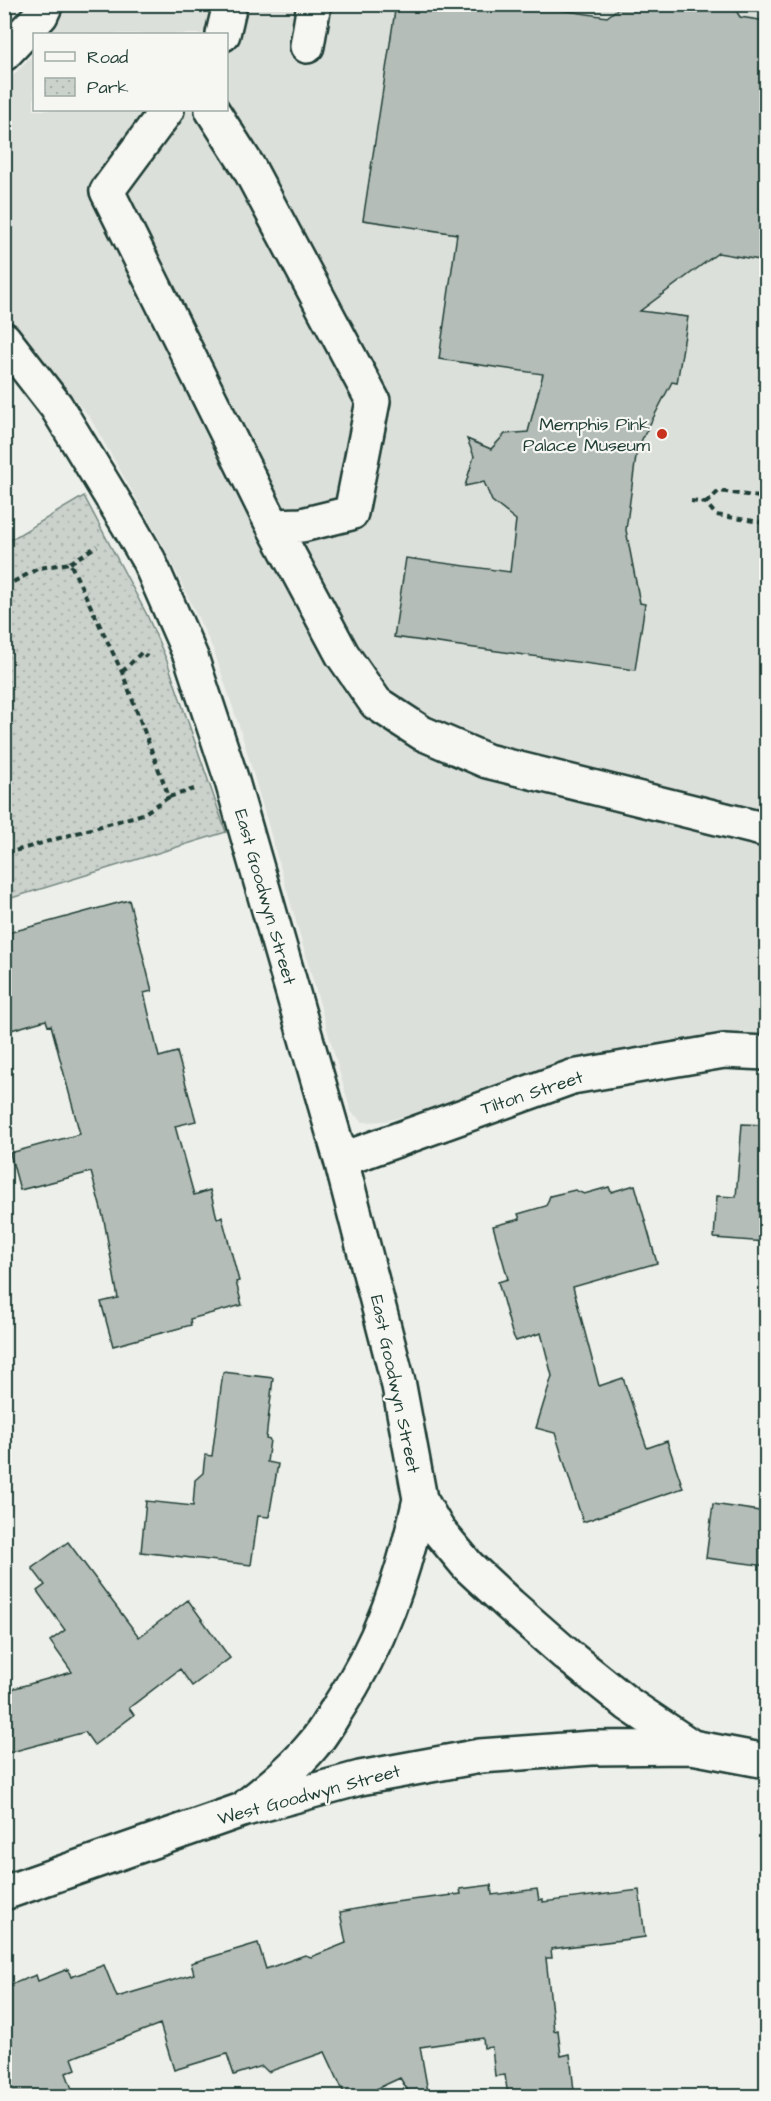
<svg xmlns="http://www.w3.org/2000/svg" width="771" height="2101" viewBox="0 0 771 2101" font-family="'Architects Daughter',sans-serif">
<style>
.built{fill:#dce0db}
.park{fill:url(#park-dots);stroke:#758880;stroke-width:1.5}
.building{fill:#b4bdb8;stroke:#1f3d34;stroke-width:1.5}
.lines{fill:none;stroke-linecap:round;stroke-linejoin:round}
.minor-casing{stroke:#1f3d34;stroke-width:38}
.path{stroke:#1f3d34;stroke-width:4;stroke-dasharray:6 4.5;stroke-linecap:butt}
.minor{stroke:#f6f6f2;stroke-width:33}
.poi-dot{fill:#c8321e;stroke:#f6f6f2;stroke-width:2}
.labels{text-anchor:middle;dominant-baseline:central;stroke-width:4.5;stroke-linejoin:round;paint-order:stroke}
.poi-label{font-size:18px;fill:#1f3d34;stroke:#f6f6f2;text-anchor:end}
.street-label{font-size:18px;fill:#1f3d34;stroke:#f6f6f2}
</style>
<defs>
<pattern id="park-dots" width="8" height="8" patternUnits="userSpaceOnUse" patternTransform="scale(1.5)"><rect width="8" height="8" fill="#cbd2cc"/><path d="M2 2h.1M6 6h.1" fill="none" stroke="#aeb5b0" stroke-width="1.8" stroke-linecap="round"/></pattern>
</defs>
<rect width="100%" height="100%" fill="#edefea"/>
<filter id="ink" filterUnits="userSpaceOnUse"><feTurbulence type="fractalNoise" baseFrequency=".0167" numOctaves="2"/><feDisplacementMap in="SourceGraphic" scale="12" xChannelSelector="R" yChannelSelector="G"/><feConvolveMatrix kernelMatrix="1 2 1 2 8 2 1 2 1" color-interpolation-filters="sRGB"/></filter>
<g filter="url(#ink)">
<path class="built" d="M 65,5 L 766,5 L 766,1040 L 667,1044 L 386,1121 L 363,1122 L 351,1112 L 242,735 L 214,651 L 163,545 L 90,418 L 5,315 L 4,85 L 34,53 L 34,110 L 226,110 L 226,34 L 47,34 Z"/>
<path class="park" d="M 84,496 L 147,615 L 167,661 L 226,832 L 5,900 L 5,543 Z"/>
<path class="building" d="M 396,4 L 521,4 L 607,17 L 624,4 L 732,4 L 740,17 L 766,21 L 766,261 L 718,253 L 640,311 L 688,317 L 677,383 L 672,382 L 637,449 L 626,530 L 640,603 L 645,604 L 635,670 L 394,637 L 406,558 L 510,572 L 516,520 L 492,501 L 484,482 L 465,486 L 474,456 L 467,439 L 491,449 L 505,434 L 528,432 L 543,374 L 439,359 L 457,234 L 363,220 Z
M 129,900 L 152,991 L 144,993 L 159,1057 L 177,1052 L 196,1121 L 175,1126 L 194,1195 L 210,1190 L 217,1218 L 222,1217 L 239,1281 L 236,1282 L 242,1305 L 190,1319 L 191,1325 L 113,1346 L 101,1302 L 118,1298 L 104,1220 L 91,1172 L 20,1190 L 10,1153 L 80,1134 L 51,1025 L 48,1026 L 46,1020 L 4,1032 L 4,934 Z
M 742,1124 L 766,1125 L 766,1242 L 714,1238 L 717,1196 L 736,1197 Z
M 635,1185 L 657,1263 L 573,1287 L 599,1386 L 623,1378 L 647,1448 L 667,1441 L 683,1488 L 583,1522 L 555,1433 L 536,1428 L 552,1376 L 541,1333 L 516,1341 L 512,1333 L 498,1282 L 508,1279 L 493,1226 L 520,1219 L 518,1214 L 546,1206 L 550,1196 L 575,1190 L 584,1194 L 609,1187 L 611,1192 Z
M 223,1372 L 273,1378 L 266,1439 L 270,1440 L 267,1462 L 278,1464 L 269,1517 L 258,1516 L 251,1565 L 141,1552 L 146,1501 L 193,1506 L 195,1480 L 203,1473 L 205,1455 L 212,1456 Z
M 713,1504 L 766,1512 L 766,1566 L 706,1558 Z
M 68,1542 L 139,1637 L 188,1600 L 230,1658 L 192,1686 L 180,1669 L 129,1708 L 134,1715 L 94,1745 L 85,1732 L 4,1754 L 4,1691 L 72,1672 L 50,1641 L 65,1630 L 37,1591 L 45,1585 L 32,1568 Z
M 491,1885 L 492,1895 L 537,1889 L 539,1900 L 543,1899 L 543,1902 L 639,1890 L 645,1937 L 551,1949 L 552,1958 L 546,1958 L 554,2031 L 558,2030 L 561,2056 L 570,2054 L 574,2091 L 567,2092 L 568,2097 L 508,2097 L 505,2075 L 495,2076 L 492,2047 L 484,2048 L 483,2038 L 420,2047 L 429,2097 L 412,2097 L 400,2078 L 359,2097 L 346,2097 L 325,2052 L 268,2072 L 262,2066 L 234,2075 L 227,2054 L 174,2070 L 160,2024 L 72,2058 L 76,2069 L 66,2073 L 75,2097 L 4,2097 L 4,1987 L 36,1975 L 38,1981 L 68,1969 L 71,1977 L 104,1965 L 117,1997 L 194,1974 L 191,1963 L 258,1943 L 266,1969 L 305,1955 L 311,1957 L 346,1943 L 340,1912 L 387,1903 L 461,1894 L 460,1889 Z"/>
<g class="lines">
<defs>
<path id="minor" d="M 223,34 L 230,4
M 307,46 L 314,4
M 4,54 L 41,15 L 46,4
M 167,110 L 107,191 L 267,514 L 342,654 L 376,703 L 422,733 L 487,761 L 766,830
M 212,110 L 249,168 L 373,401 L 351,513 L 302,525 L 274,526
M 4,339 L 56,406 L 129,526 L 149,561 L 191,657 L 231,778 L 341,1160 L 399,1386 L 420,1499 L 438,1530 L 468,1566 L 510,1605 L 567,1655 L 628,1704 L 692,1747
M 341,1160 L 572,1077 L 724,1051 L 766,1053
M 249,1804 C 272,1786 295,1767 313,1745 C 322,1735 329,1722 336,1711 C 381,1644 403,1577 420,1499
M 4,1893 L 242,1810 L 360,1778 L 480,1756 L 592,1748 L 692,1747 L 766,1761"/>
</defs>
<use href="#minor" class="minor-casing"/>
<path class="path" d="M 691,501 L 706,503 L 716,515 L 766,523
M 706,503 L 719,491 L 766,498
M 70,563 L 97,546
M 4,587 L 39,568 L 70,563 L 122,672 L 169,797 L 143,814 L 4,854
M 122,672 L 142,652 L 147,657
M 169,797 L 194,789"/>
<use href="#minor" class="minor"/>
</g>
</g>
<circle class="poi-dot" cx="662" cy="434" r="6"/>
<g class="labels">
<g class="poi-label">
<text x="650" y="424">Memphis Pink<tspan x="650" dy="21">Palace Museum</tspan></text>
</g>
<g class="street-label">
<text transform="translate(265 897) rotate(74)">East Goodwyn Street</text>
<text transform="translate(532 1093) rotate(-18)">Tilton Street</text>
<text transform="translate(395 1384) rotate(78)">East Goodwyn Street</text>
<text transform="translate(309 1795) rotate(-15)">West Goodwyn Street</text>
</g>
</g>
<rect width="771" height="2101" fill="none" stroke="#f6f6f2" stroke-width="24"/>
<rect x="12" y="12" width="747" height="2077" fill="none" stroke="#1f3d34" stroke-width="2" filter="url(#ink)"/>
<rect x="33" y="33" width="195" height="78" fill="#f6f6f2" stroke="#a0aca6" stroke-width="1.5"/>
<rect x="45" y="52" width="30" height="9" fill="#f6f6f2" stroke="#a0aca6" stroke-width="1.5"/>
<text x="87" y="63" font-size="18" fill="#1f3d34">Road</text>
<rect x="45" y="78" width="30" height="18" fill="url(#park-dots)" stroke="#a0aca6" stroke-width="1.5"/>
<text x="87" y="93" font-size="18" fill="#1f3d34">Park</text>
</svg>
